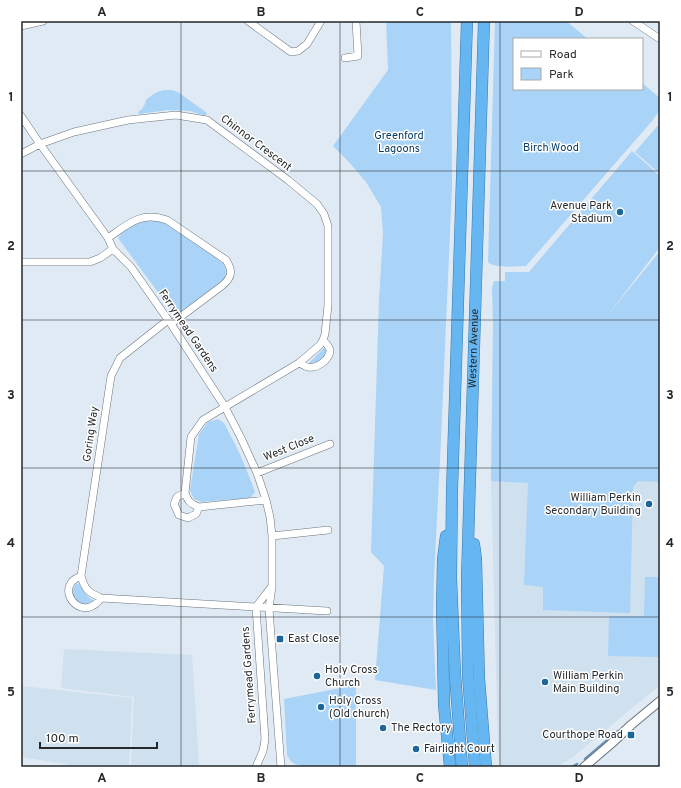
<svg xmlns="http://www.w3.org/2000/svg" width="681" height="788" viewBox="0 0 681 788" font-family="Overpass,sans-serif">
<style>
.built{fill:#cfe0ee}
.green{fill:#a9d3f7}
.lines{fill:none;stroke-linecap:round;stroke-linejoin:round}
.stream{stroke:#6b96bb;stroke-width:2.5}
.minor-casing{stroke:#6a747c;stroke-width:8}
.tertiary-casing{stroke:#6a747c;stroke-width:10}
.trunk-casing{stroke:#3779aa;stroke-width:12}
.minor{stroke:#fff;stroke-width:7}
.tertiary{stroke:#fff;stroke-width:8}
.trunk{stroke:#66b6f2;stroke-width:11}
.grid{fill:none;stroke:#25292c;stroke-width:1;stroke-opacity:0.55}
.poi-dot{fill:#1d669a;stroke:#fff;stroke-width:1.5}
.labels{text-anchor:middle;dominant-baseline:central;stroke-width:3;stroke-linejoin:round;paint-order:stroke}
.park-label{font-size:11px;fill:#073d62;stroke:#fff}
.street-label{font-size:11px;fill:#25292c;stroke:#fff}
.poi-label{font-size:11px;fill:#25292c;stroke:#fff;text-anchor:start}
.neatline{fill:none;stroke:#25292c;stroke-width:1.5}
.grid-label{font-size:13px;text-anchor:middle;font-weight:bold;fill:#25292c}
</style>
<rect width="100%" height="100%" fill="#e0eaf4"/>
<path class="built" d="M 493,328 L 660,396 L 660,685 L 573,757 L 557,767 L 500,767 L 498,749 L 491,481 Z
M 64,649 L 192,655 L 199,765 L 192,767 L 131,767 L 134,697 L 61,688 Z
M 21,686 L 132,698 L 129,767 L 84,767 L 21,757 Z"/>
<path class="green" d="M 386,21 L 451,21 L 452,186 L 441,439 L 434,577 L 433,620 L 436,690 L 375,680 L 384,566 L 371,552 L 379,300 L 383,233 L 381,207 L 366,182 L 348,161 L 333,146 L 388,70 Z
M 495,21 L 566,21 L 588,39 L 514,39 L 514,89 L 642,89 L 642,83 L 660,98 L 660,110 L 652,121 L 526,266 C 517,266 494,269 488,262 Z
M 165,90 L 172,90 L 178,92 L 207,113 L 205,116 L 190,111 L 168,110 L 139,114 L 138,112 L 142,109 L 145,104 L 146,100 C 152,95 157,91 165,90 Z
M 660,123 L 660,174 L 635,152 Z
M 632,151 L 660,176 L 660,247 L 607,316 L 660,251 L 660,482 L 638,481 L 633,487 L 630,613 L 543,610 L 543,587 L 524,585 L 528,483 L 491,481 L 493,328 L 492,288 L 494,281 L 505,281 L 505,272 L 529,272 Z
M 145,221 L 156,221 L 167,224 L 222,262 C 227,270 227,272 224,280 L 177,314 L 174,314 L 118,238 C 123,229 135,225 145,221 Z
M 325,347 L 327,349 L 325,357 L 315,364 L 309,364 L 309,363 Z
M 218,419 L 224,423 L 239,452 L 251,481 L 255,492 L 250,498 L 201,502 L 194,499 L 190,490 L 199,434 L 208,422 Z
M 645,577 L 660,577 L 660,657 L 608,656 L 609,616 L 644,616 Z
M 77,583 L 79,584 C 84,591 86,597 95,601 L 90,605 C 87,605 82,605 79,603 C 71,600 71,587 77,583 Z
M 356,685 L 356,767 C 343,767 302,769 293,763 C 290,761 289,758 287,755 L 284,699 Z"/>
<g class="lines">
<path class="stream" d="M 585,759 L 618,731
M 572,767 L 577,764"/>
<defs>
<path id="minor" d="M 248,21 L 291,52 L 298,51 L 307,44 L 321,21
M 633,21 L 660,39
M 21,26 L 43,21
M 345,58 L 358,56 L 356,21
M 21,116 L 40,144 L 108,238 L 113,249 L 131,267 L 171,324 L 225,407 L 241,438 L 257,473 L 266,500 L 270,517 L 272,536 L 272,586 L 269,609 L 281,767
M 21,154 L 40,144 L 74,132 L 128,120 L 176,115 L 207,120 L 288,180 L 317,204 L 324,214 L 328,226 L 328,305 L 325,334 L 323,340 L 320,345 L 299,363 L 203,420 L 191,437 L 185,493 C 188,501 190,504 199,507 L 266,500
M 108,238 C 128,224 141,211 167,220 L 226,260 C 233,271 232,277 223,285 L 171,324
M 21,262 L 90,262 L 100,258 L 113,249
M 168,320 L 120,358 L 111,376 L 81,576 C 85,590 88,592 101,598 L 327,611
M 299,363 C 302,364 305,367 308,367 C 317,369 329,360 330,351 C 330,347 326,343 323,340
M 257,473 L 330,444
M 185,493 L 177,497 L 174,504 L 179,515 L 188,518 L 196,514 L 199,507
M 272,536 L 328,530
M 81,576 C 77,578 73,579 71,583 C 61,598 85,621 101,598
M 256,767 L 263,751 L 265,739 L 256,607 L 272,586"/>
<path id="tertiary" d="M 584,767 L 612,743 L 631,725 L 660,701"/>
<g id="trunk">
<path d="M 446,536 L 443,559 L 442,607 L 444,705 L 450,767"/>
<path d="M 474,544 L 476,559 L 479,678 L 486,767"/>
<path d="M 462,767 L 455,674 L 451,578 L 452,491 L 467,21"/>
<path id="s1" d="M 475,767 L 468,675 L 467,577 L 484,21"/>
</g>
</defs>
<use href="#minor" class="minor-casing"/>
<use href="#tertiary" class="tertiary-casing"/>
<use href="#trunk" class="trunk-casing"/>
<use href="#minor" class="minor"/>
<use href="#tertiary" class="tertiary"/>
<use href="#trunk" class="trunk"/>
</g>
<path class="grid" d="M 181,21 L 181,767M 340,21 L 340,767M 500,21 L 500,767M 21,171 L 660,171M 21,320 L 660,320M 21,468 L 660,468M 21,617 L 660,617"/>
<g class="poi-dot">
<circle cx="620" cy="212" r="4"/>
<circle cx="649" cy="504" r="4"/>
<rect x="276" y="635" width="8" height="8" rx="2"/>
<circle cx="317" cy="676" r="4"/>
<circle cx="545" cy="682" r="4"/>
<circle cx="321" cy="707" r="4"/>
<circle cx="383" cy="728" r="4"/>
<rect x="627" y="731" width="8" height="8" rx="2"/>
<circle cx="416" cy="749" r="4"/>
</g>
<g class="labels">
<g class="park-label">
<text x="399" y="136">Greenford<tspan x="399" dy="13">Lagoons</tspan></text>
<text x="551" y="148">Birch Wood</text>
</g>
<g class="street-label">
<text transform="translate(256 143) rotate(37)">Chinnor Crescent</text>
<text transform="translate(188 331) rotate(56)">Ferrymead Gardens</text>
<text stroke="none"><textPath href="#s1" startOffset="419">Western Avenue</textPath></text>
<text transform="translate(91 434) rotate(-82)">Goring Way</text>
<text transform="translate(289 448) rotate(-22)">West Close</text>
<text transform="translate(249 675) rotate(-94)">Ferrymead Gardens</text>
</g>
<g class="poi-label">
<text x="612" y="206" text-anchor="end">Avenue Park<tspan x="612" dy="13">Stadium</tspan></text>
<text x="641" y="498" text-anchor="end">William Perkin<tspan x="641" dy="13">Secondary Building</tspan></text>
<text x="288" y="639">East Close</text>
<text x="325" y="670">Holy Cross<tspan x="325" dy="13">Church</tspan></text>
<text x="553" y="676">William Perkin<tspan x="553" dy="13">Main Building</tspan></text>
<text x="329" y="701">Holy Cross<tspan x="329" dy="13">(Old church)</tspan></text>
<text x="391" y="728">The Rectory</text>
<text x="623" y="735" text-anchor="end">Courthope Road</text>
<text x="424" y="749">Fairlight Court</text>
</g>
</g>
<rect width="681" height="788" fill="none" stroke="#ffffff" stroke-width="44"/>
<rect x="513" y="38" width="130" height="52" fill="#ffffff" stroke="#a8a9ab"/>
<rect x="521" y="51" width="20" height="6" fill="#ffffff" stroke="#a8a9ab"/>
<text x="549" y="58" font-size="12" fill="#25292c">Road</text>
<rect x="521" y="68" width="20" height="12" fill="#a9d3f7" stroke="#a8a9ab"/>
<text x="549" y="78" font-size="12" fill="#25292c">Park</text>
<path d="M40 742v6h117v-6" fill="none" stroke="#25292c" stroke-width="2"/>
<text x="46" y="742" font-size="12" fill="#25292c" stroke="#ffffff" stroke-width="3" paint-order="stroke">100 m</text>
<rect x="22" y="22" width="637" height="744" class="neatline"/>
<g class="grid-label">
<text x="102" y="16">A</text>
<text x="261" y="16">B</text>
<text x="420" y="16">C</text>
<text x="579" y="16">D</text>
<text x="11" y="101">1</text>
<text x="670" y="101">1</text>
<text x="11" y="250">2</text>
<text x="670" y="250">2</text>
<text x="11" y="399">3</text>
<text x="670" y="399">3</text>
<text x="11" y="547">4</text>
<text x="670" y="547">4</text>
<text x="11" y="696">5</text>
<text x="670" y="696">5</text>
<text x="102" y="782">A</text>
<text x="261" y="782">B</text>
<text x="420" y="782">C</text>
<text x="579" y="782">D</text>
</g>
</svg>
